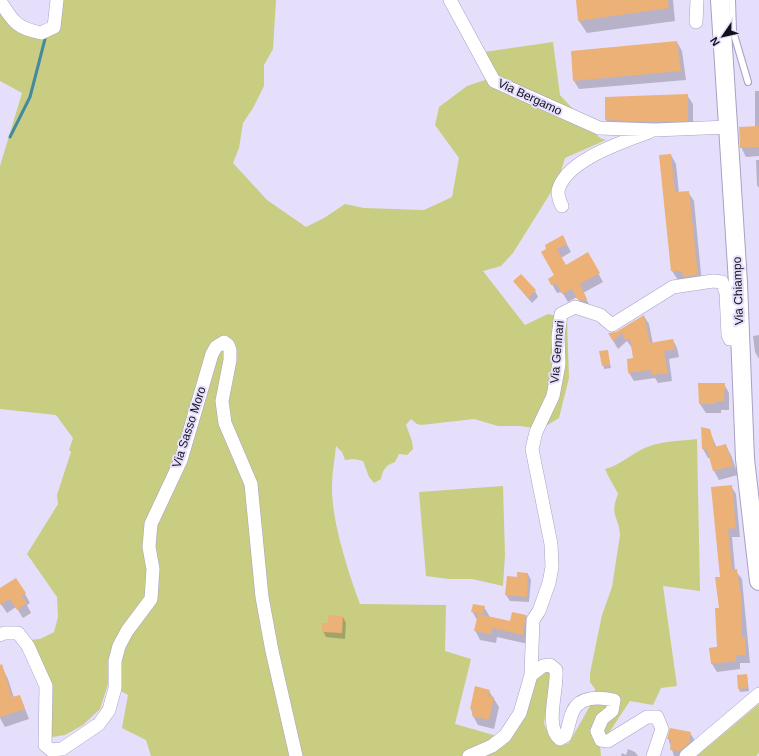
<svg xmlns="http://www.w3.org/2000/svg" width="759" height="756" viewBox="0 0 759 756" font-family="Helvetica,sans-serif">
<style>
.green{fill:#c8cd81}
.shadow{fill:#0003}
.lines{fill:none;stroke-linecap:round;stroke-linejoin:round}
.stream{stroke:#4489a1;stroke-width:3}
.building{fill:#ebb176}
.lane-casing{stroke:#a8a1c2;stroke-width:8}
.street-casing{stroke:#a8a1c2;stroke-width:14}
.secondary-casing{stroke:#a8a1c2;stroke-width:20}
.lane{stroke:#fff;stroke-width:6}
.street{stroke:#fff;stroke-width:13}
.secondary{stroke:#fff;stroke-width:18}
.labels{text-anchor:middle;dominant-baseline:central;stroke-width:4;stroke-linejoin:round;paint-order:stroke}
.street-label{font-size:12px;fill:#120f1b;stroke:#e6dffc}
</style>
<rect width="100%" height="100%" fill="#e6dffc"/>
<path class="green" d="M 57,0 L 276,0 L 273,49 L 264,65 L 264,86 L 253,108 L 243,123 L 239,148 L 233,163 L 267,200 L 306,227 L 324,218 L 345,204 L 364,208 L 424,210 L 452,197 L 459,158 L 435,125 L 439,107 L 467,86 L 488,79 L 477,53 L 553,42 L 560,95 L 600,138 L 606,140 L 565,158 L 558,181 L 513,253 L 501,266 L 483,271 L 525,325 L 548,314 L 567,318 L 569,378 L 559,418 L 541,429 L 520,426 L 498,426 L 474,419 L 421,425 L 417,424 L 411,419 L 406,425 L 412,441 L 413,449 L 407,455 L 399,454 L 395,462 C 386,465 383,469 381,479 L 374,483 L 369,477 L 363,461 L 354,459 L 345,460 L 342,452 L 336,446 C 335,459 332,472 332,485 C 331,520 348,571 360,604 L 446,605 L 445,651 L 471,659 L 455,724 L 497,736 L 511,723 L 527,682 L 550,669 L 552,673 L 544,723 L 549,736 L 560,746 L 569,743 L 595,697 L 595,689 L 590,682 L 590,673 L 602,615 L 612,587 L 620,535 C 619,516 609,516 618,494 C 614,485 609,479 605,469 C 621,465 632,453 647,447 C 662,441 681,441 697,439 L 700,591 L 663,586 L 677,686 L 661,688 L 653,705 L 630,701 L 600,746 L 601,756 L 151,756 L 146,740 L 122,728 L 128,695 L 108,684 L 100,709 L 83,725 L 65,735 L 46,738 L 45,707 L 29,640 L 40,639 L 54,632 L 58,617 L 57,597 L 27,554 L 58,504 L 57,495 L 71,452 L 69,450 L 73,438 L 56,415 L 0,409 L 0,166 L 22,93 L 0,81 L 0,1 L 9,14 L 50,33 Z
M 503,486 L 505,555 L 503,586 L 472,579 L 449,579 L 426,576 L 419,492 Z
M 759,704 L 759,753 L 756,756 L 697,756 Z"/>
<path class="shadow" d="M 577,0 L 673,0 L 675,21 L 587,33 L 579,21 Z
M 677,42 L 682,51 L 686,80 L 579,89 L 574,81 Z
M 755,91 L 759,91 L 759,156 L 746,157 L 741,147 L 755,127 Z
M 687,95 L 693,104 L 693,130 L 611,129 L 606,120 Z
M 671,155 L 676,164 L 679,193 L 688,192 L 694,201 L 702,284 L 678,280 L 672,271 L 661,156 Z
M 756,160 L 759,160 L 759,188 L 757,185 Z
M 563,237 L 571,252 L 561,258 L 565,266 L 588,254 L 603,282 L 583,293 L 591,308 L 583,307 L 577,297 L 568,302 L 562,292 L 557,293 L 549,279 L 555,276 L 543,252 Z
M 514,282 L 535,291 L 538,297 L 532,303 Z
M 644,316 L 649,324 L 653,344 L 673,340 L 677,348 L 679,357 L 669,359 L 672,381 L 658,383 L 655,378 L 634,381 L 629,373 L 634,359 L 632,348 L 627,341 L 618,349 L 609,334 L 617,333 Z
M 759,335 L 759,359 L 755,352 L 753,336 Z
M 601,352 L 608,354 L 611,368 L 604,369 Z
M 724,384 L 729,393 L 729,410 L 721,410 L 721,413 L 706,413 L 700,404 Z
M 709,430 L 717,448 L 726,446 L 731,455 L 738,475 L 719,480 L 714,471 L 710,458 L 708,458 L 703,449 Z
M 731,486 L 736,494 L 740,537 L 732,537 L 735,570 L 742,579 L 750,663 L 740,663 L 740,669 L 717,672 L 712,664 L 710,648 L 718,647 L 721,577 Z
M 528,574 L 531,580 L 529,602 L 510,601 L 506,595 L 518,578 Z
M 0,589 L 25,594 L 30,603 L 27,605 L 31,613 L 23,618 L 16,607 L 7,613 L 0,603 Z
M 484,607 L 490,617 L 511,622 L 513,613 L 526,616 L 531,626 L 528,644 L 497,637 L 496,643 L 480,640 L 475,630 L 477,620 L 472,611 Z
M 343,617 L 346,623 L 345,639 L 326,637 L 323,631 L 329,624 Z
M 3,669 L 8,679 L 14,698 L 20,696 L 29,719 L 5,727 L 0,718 L 0,670 Z
M 747,675 L 749,691 L 740,692 L 739,689 Z
M 476,688 L 489,691 L 499,707 L 494,729 L 478,725 L 473,716 L 471,709 Z
M 690,733 L 694,739 L 692,749 L 684,756 L 674,756 L 668,738 Z
M 628,749 L 635,752 L 638,756 L 621,756 L 622,753 L 626,755 Z"/>
<g class="lines">
<path class="stream" d="M 10,137 L 30,97 L 45,39"/>
</g>
<path class="building" d="M 576,0 L 668,0 L 669,8 L 578,21 Z
M 677,41 L 681,71 L 573,81 L 571,51 Z
M 688,94 L 688,121 L 655,122 L 605,120 L 605,97 Z
M 759,126 L 759,147 L 740,148 L 739,127 Z
M 671,154 L 675,192 L 689,191 L 698,275 L 683,277 L 682,271 L 671,271 L 659,155 Z
M 563,235 L 567,244 L 557,249 L 566,265 L 588,252 L 600,273 L 580,284 L 587,299 L 584,301 L 577,299 L 572,289 L 562,294 L 557,284 L 551,285 L 548,279 L 554,275 L 541,252 L 546,249 L 545,245 Z
M 521,274 L 536,290 L 528,298 L 513,281 Z
M 644,315 L 650,343 L 673,339 L 675,349 L 664,351 L 668,373 L 652,375 L 651,370 L 628,373 L 627,359 L 633,358 L 630,339 L 625,340 L 622,333 L 613,341 L 608,333 L 616,332 Z
M 608,350 L 610,365 L 602,366 L 599,351 Z
M 698,383 L 725,383 L 724,401 L 716,401 L 716,404 L 699,404 Z
M 701,427 L 710,429 L 715,447 L 726,444 L 733,466 L 713,471 L 707,449 L 702,449 Z
M 732,485 L 736,528 L 728,529 L 732,570 L 737,569 L 741,596 L 742,637 L 745,637 L 746,655 L 736,655 L 736,661 L 711,664 L 709,648 L 717,647 L 715,608 L 719,608 L 715,577 L 720,577 L 711,487 Z
M 517,572 L 528,573 L 527,597 L 505,595 L 507,576 L 517,577 Z
M 16,578 L 26,593 L 22,596 L 27,603 L 17,610 L 10,599 L 0,605 L 0,588 Z
M 473,604 L 485,606 L 483,614 L 471,612 Z
M 512,612 L 526,615 L 523,635 L 492,628 L 491,634 L 474,631 L 478,614 L 510,621 Z
M 328,615 L 343,616 L 342,633 L 322,632 L 322,623 L 328,623 Z
M 2,664 L 12,697 L 20,695 L 25,709 L 0,717 L 0,665 Z
M 747,674 L 748,688 L 738,689 L 737,675 Z
M 475,686 L 490,690 L 488,696 L 494,697 L 489,720 L 472,716 L 473,710 L 470,709 Z
M 670,728 L 691,732 L 689,743 L 680,751 L 670,750 L 671,739 L 667,739 Z"/>
<g class="lines">
<defs>
<path id="lane" d="M 732,0 L 733,31 L 748,82"/>
<path id="street" d="M 450,0 L 494,81 L 599,128 L 655,130 L 728,127
M 0,1 C 13,22 17,28 41,33 L 54,27 L 57,0
M 696,22 L 697,0
M 562,206 C 560,202 558,196 558,191 C 565,160 623,142 649,132
M 0,635 L 4,633 L 18,633 L 28,646 L 46,686 L 45,745 L 51,750 L 62,749 L 99,724 L 109,710 L 115,688 L 115,661 L 119,646 L 127,631 L 151,599 L 153,569 L 149,547 L 151,524 L 181,460 L 212,354 L 216,347 L 224,342 L 228,345 L 230,350 L 230,360 L 222,401 L 225,423 L 251,484 L 262,597 L 272,651 L 296,756
M 531,675 L 533,620 L 539,611 L 549,583 L 552,567 L 551,544 L 532,449 L 536,432 L 553,396 L 559,364 L 558,337 L 561,314 L 575,307 L 600,315 L 612,325 L 673,287 L 713,281 L 722,282 L 726,293 L 728,335 L 730,339 L 739,339
M 469,756 L 492,746 L 505,736 L 520,713 L 531,675 L 543,666 L 550,665 L 556,670 C 558,689 544,727 560,739 L 565,736 C 569,728 569,719 573,711 C 580,696 600,697 614,700 L 612,711 L 602,719 L 597,731 L 601,740 L 608,741 L 647,717 L 657,717 L 662,729 L 653,756
M 686,756 L 759,694"/>
<path id="secondary" d="M 720,0 L 738,283 L 745,459 L 759,581"/>
</defs>
<use href="#lane" class="lane-casing"/>
<use href="#street" class="street-casing"/>
<use href="#secondary" class="secondary-casing"/>
<use href="#lane" class="lane"/>
<use href="#street" class="street"/>
<use href="#secondary" class="secondary"/>
</g>
<g class="labels">
<g class="street-label">
<text transform="translate(530 97) rotate(25)">Via Bergamo</text>
<text transform="translate(738 291) rotate(-92)">Via Chiampo</text>
<text transform="translate(557 352) rotate(-85)">Via Gennari</text>
<text transform="translate(189 427) rotate(-72)">Via Sasso Moro</text>
</g>
</g>
<g transform="translate(723 36) rotate(236)" stroke="#e6dffc" stroke-width="3" paint-order="stroke">
<path d="M0-3L7 15L0 10L-7 15Z" fill="#120f1b"/>
<text y="-6" font-size="11" font-weight="bold" text-anchor="middle" fill="#120f1b">N</text>
</g>
</svg>
